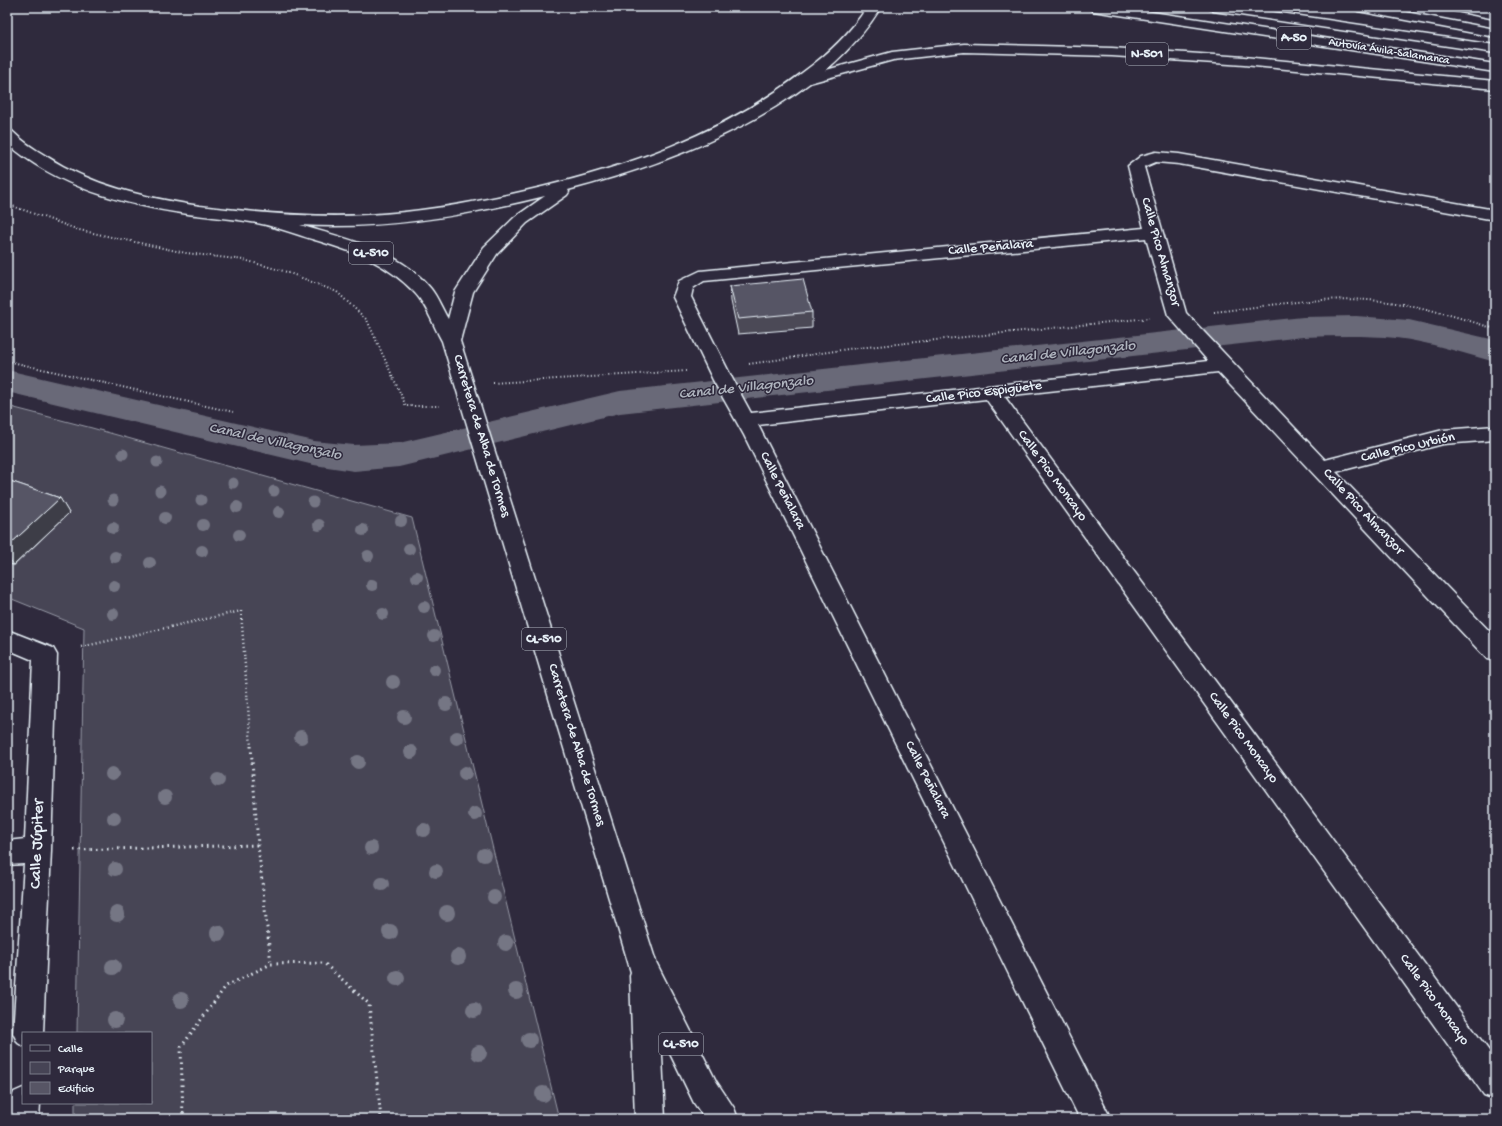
<svg xmlns="http://www.w3.org/2000/svg" width="1502" height="1126" viewBox="0 0 1502 1126" font-family="'Gochi Hand',sans-serif">
<style>
.green{fill:#464455;stroke:#979aa6}
.lines{fill:none;stroke-linecap:round;stroke-linejoin:round}
.canal{fill:#696978;fill-rule:evenodd}
.minor-casing{stroke:#e8f1f8;stroke-width:3}
.major-casing{stroke:#e8f1f8;stroke-width:3}
.highway-casing{stroke:#e8f1f8;stroke-width:3}
.path-far2{stroke:#e8f1f8;stroke-width:2;stroke-dasharray:1 2.5;stroke-linecap:butt}
.path-far1{stroke:#e8f1f8;stroke-width:2.5;stroke-dasharray:1 3;stroke-linecap:butt}
.path{stroke:#e8f1f8;stroke-width:3;stroke-dasharray:1.5 4;stroke-linecap:butt}
.minor{fill:#2f2a3d;fill-rule:evenodd}
.major{fill:#2f2a3d;fill-rule:evenodd}
.highway{fill:#2f2a3d;fill-rule:evenodd}
.tree{fill:#757684}
.wall{fill:#4b4957;stroke:#e8f1f8}
.shaded-wall{fill:#3d3c47;stroke:#e8f1f8}
.building{fill:#575565;stroke:#e8f1f8}
.labels{text-anchor:middle;dominant-baseline:central;stroke-width:3;stroke-linejoin:round;paint-order:stroke}
.far-street-label{font-size:12px;fill:#e8f1f8;stroke:#2f2a3d}
.shield{fill:#2f2a3d;stroke:#b0b5c0;stroke-width:1}
.shield-label{font-size:13px;font-weight:bold;fill:#e8f1f8}
.street-label{font-size:14px;fill:#e8f1f8;stroke:#2f2a3d}
.water-label{font-size:15px;font-style:italic;fill:#afb4be;stroke:#2f2a3d}
.near-street-label{font-size:17px;fill:#e8f1f8;stroke:#2f2a3d}
</style>
<rect width="100%" height="100%" fill="#2f2a3d"/>
<filter id="ink" filterUnits="userSpaceOnUse"><feTurbulence type="fractalNoise" baseFrequency=".025" numOctaves="2"/><feDisplacementMap in="SourceGraphic" scale="8" xChannelSelector="R" yChannelSelector="G"/><feConvolveMatrix kernelMatrix="1 2 1 2 8 2 1 2 1" color-interpolation-filters="sRGB"/></filter>
<g filter="url(#ink)">
<path class="green" d="M 7,406 L 92,428 L 412,518 L 559,1119 L 75,1119 L 75,1103 L 151,1103 L 151,1033 L 77,1033 L 84,628 L 7,597 L 7,563 L 14,566 L 69,513 L 7,492 Z"/>
<g class="lines">
<path class="canal" d="M 1356,316 L 1409,320 L 1495,340 L 1495,362 C 1462,353 1430,342 1396,338 C 1365,335 1334,336 1303,337 L 620,413 L 399,467 L 354,471 L 314,465 L 7,392 L 7,370 L 314,441 L 354,445 L 399,443 L 620,391 L 1303,317 Z"/>
<defs>
<path id="minor" d="M 1449,7 L 1475,7 L 1495,11 L 1495,19 L 1451,10 Z
M 1156,152 L 1179,154 L 1495,210 L 1495,220 L 1179,164 L 1156,162 L 1144,167 L 1186,313 L 1325,460 L 1443,430 L 1495,426 L 1495,440 L 1443,444 L 1336,472 L 1495,637 L 1495,661 L 1487,659 L 1218,372 L 1004,396 L 1495,1059 L 1495,1099 L 1484,1095 L 986,399 L 758,425 L 1111,1119 L 1080,1119 L 744,435 L 713,380 L 673,297 L 679,281 L 700,271 L 1144,228 L 1128,166 L 1141,156 ZM 1146,238 L 1168,315 L 1208,361 L 751,413 L 733,380 L 691,297 L 693,288 L 704,281 Z
M 7,630 L 53,648 L 57,655 L 51,850 L 43,1033 L 23,1033 L 23,1046 L 18,1043 L 13,1033 L 24,864 L 7,865 L 7,841 L 25,839 L 33,660 L 7,649 Z
M 23,1088 L 23,1103 L 40,1103 L 39,1119 L 9,1119 L 10,1103 L 14,1092 Z"/>
<path id="major" d="M 867,7 L 881,7 C 820,107 676,162 568,190 L 569,192 L 567,195 L 527,223 L 497,254 L 473,292 L 460,341 L 656,962 L 716,1081 L 734,1108 L 738,1119 L 705,1119 L 694,1103 L 661,1035 L 665,1119 L 635,1119 L 630,975 L 631,972 L 442,341 C 434,327 426,304 415,293 C 384,261 357,253 315,240 C 294,234 273,225 251,222 C 230,218 209,217 188,214 C 125,205 56,187 7,143 L 7,129 L 12,131 C 22,141 34,149 46,156 C 92,186 146,198 200,206 C 256,213 312,218 368,215 C 421,212 473,203 525,191 C 624,168 721,135 802,73 C 828,54 850,34 867,7 ZM 545,196 L 515,217 L 484,247 L 455,292 L 448,319 C 442,309 438,298 431,289 C 399,249 346,239 300,225 C 382,230 465,216 545,196 Z"/>
<path id="highway" d="M 1086,7 L 1119,7 L 1495,64 L 1495,72 L 1093,11 Z
M 1206,7 L 1239,7 L 1495,45 L 1495,53 L 1213,11 Z
M 1351,7 L 1379,7 L 1495,29 L 1495,37 L 1358,11 Z
M 964,44 L 1112,48 L 1244,57 L 1495,81 L 1495,89 L 1244,65 L 1112,56 L 964,52 L 893,60 L 802,85 L 797,84 L 795,81 L 797,78 L 892,52 Z"/>
</defs>
<use href="#minor" class="minor-casing"/>
<use href="#major" class="major-casing"/>
<use href="#highway" class="highway-casing"/>
<path class="path-far2" d="M 7,204 L 79,230 L 186,253 L 244,260 L 287,272 L 337,292 L 367,320 L 406,406 L 441,406
M 1214,312 C 1269,306 1325,295 1380,301 C 1419,305 1458,317 1495,329
M 7,361 L 233,412
M 749,364 L 848,349 L 1149,318
M 493,383 L 686,371"/>
<path class="path-far1" d="M 81,647 L 241,611 L 251,747"/>
<path class="path" d="M 251,746 L 258,845 L 271,964
M 74,850 L 258,845
M 183,1119 L 181,1047 L 226,986 L 271,964 L 324,963 L 369,1004 L 381,1119"/>
<use href="#minor" class="minor"/>
<use href="#major" class="major"/>
<use href="#highway" class="highway"/>
</g>
<g class="tree">
<circle cx="123" cy="454" r="5.5"/>
<circle cx="157" cy="462" r="5.5"/>
<circle cx="233" cy="483" r="5.5"/>
<circle cx="160" cy="491" r="5.5"/>
<circle cx="274" cy="491" r="5.5"/>
<circle cx="113" cy="500" r="5.5"/>
<circle cx="201" cy="500" r="5.5"/>
<circle cx="313" cy="502" r="5.5"/>
<circle cx="237" cy="507" r="6"/>
<circle cx="279" cy="512" r="6"/>
<circle cx="165" cy="518" r="6"/>
<circle cx="401" cy="521" r="6"/>
<circle cx="203" cy="525" r="6"/>
<circle cx="319" cy="525" r="6"/>
<circle cx="113" cy="528" r="6"/>
<circle cx="363" cy="530" r="6"/>
<circle cx="239" cy="535" r="6"/>
<circle cx="409" cy="549" r="6"/>
<circle cx="202" cy="551" r="6"/>
<circle cx="368" cy="556" r="6"/>
<circle cx="115" cy="557" r="6"/>
<circle cx="150" cy="563" r="6"/>
<circle cx="417" cy="577" r="6"/>
<circle cx="372" cy="585" r="6"/>
<circle cx="114" cy="586" r="6"/>
<circle cx="424" cy="607" r="6"/>
<circle cx="113" cy="614" r="6"/>
<circle cx="383" cy="614" r="6"/>
<circle cx="434" cy="636" r="6"/>
<circle cx="434" cy="670" r="6"/>
<circle cx="393" cy="682" r="7"/>
<circle cx="446" cy="704" r="7"/>
<circle cx="404" cy="717" r="7"/>
<circle cx="301" cy="737" r="7"/>
<circle cx="457" cy="738" r="7"/>
<circle cx="411" cy="752" r="7"/>
<circle cx="358" cy="762" r="7"/>
<circle cx="465" cy="773" r="7"/>
<circle cx="112" cy="774" r="7"/>
<circle cx="218" cy="780" r="7"/>
<circle cx="165" cy="797" r="7"/>
<circle cx="475" cy="814" r="7"/>
<circle cx="114" cy="818" r="7"/>
<circle cx="424" cy="830" r="7"/>
<circle cx="371" cy="848" r="7"/>
<circle cx="484" cy="855" r="7"/>
<circle cx="115" cy="869" r="7"/>
<circle cx="436" cy="871" r="7"/>
<circle cx="382" cy="884" r="7"/>
<circle cx="494" cy="897" r="7"/>
<circle cx="447" cy="913" r="8"/>
<circle cx="117" cy="914" r="8"/>
<circle cx="390" cy="932" r="8"/>
<circle cx="218" cy="933" r="8"/>
<circle cx="506" cy="943" r="8"/>
<circle cx="458" cy="957" r="8"/>
<circle cx="113" cy="967" r="8"/>
<circle cx="397" cy="978" r="8"/>
<circle cx="516" cy="991" r="8"/>
<circle cx="181" cy="1000" r="8"/>
<circle cx="474" cy="1010" r="8"/>
<circle cx="115" cy="1020" r="8"/>
<circle cx="529" cy="1040" r="8"/>
<circle cx="479" cy="1053" r="8"/>
<circle cx="543" cy="1094" r="8"/>
</g>
<path class="wall" d="M 730,286 L 812,312 L 812,328 L 738,334 L 731,301 Z
M 7,480 L 60,498 L 69,513 L 14,565 L 7,563 Z"/>
<path class="shaded-wall" d="M 60,498 L 69,513 L 14,565 L 7,556 L 7,547 Z"/>
<path class="building" d="M 803,279 L 812,312 L 738,319 L 730,286 Z
M 7,480 L 60,498 L 7,547 Z"/>
</g>
<g class="labels">
<g class="far-street-label">
<text transform="translate(1389 52) rotate(9)">Autovía Ávila-Salamanca</text>
</g>
<g class="shield">
<rect x="1277" y="27" width="34" height="22" rx="3"/>
<rect x="1126" y="43" width="42" height="22" rx="3"/>
<rect x="349" y="242" width="44" height="22" rx="3"/>
<rect x="522" y="628" width="44" height="22" rx="3"/>
<rect x="659" y="1033" width="44" height="22" rx="3"/>
</g>
<g class="shield-label">
<text x="1294" y="38">A-50</text>
<text x="1147" y="54">N-501</text>
<text x="371" y="253">CL-510</text>
<text x="544" y="639">CL-510</text>
<text x="681" y="1044">CL-510</text>
</g>
<g class="street-label">
<text transform="translate(991 248) rotate(-5)">Calle Peñalara</text>
<text transform="translate(1160 252) rotate(74)">Calle Pico Almanzor</text>
<text transform="translate(984 393) rotate(-7)">Calle Pico Espigüete</text>
<text transform="translate(481 436) rotate(73)">Carretera de Alba de Tormes</text>
<text transform="translate(1408 448) rotate(-13)">Calle Pico Urbión</text>
<text transform="translate(1052 476) rotate(54)">Calle Pico Moncayo</text>
<text transform="translate(782 491) rotate(63)">Calle Peñalara</text>
<text transform="translate(1363 512) rotate(47)">Calle Pico Almanzor</text>
<text transform="translate(1243 738) rotate(54)">Calle Pico Moncayo</text>
<text transform="translate(576 745) rotate(73)">Carretera de Alba de Tormes</text>
<text transform="translate(927 780) rotate(63)">Calle Peñalara</text>
<text transform="translate(1434 1000) rotate(54)">Calle Pico Moncayo</text>
</g>
<g class="water-label">
<text transform="translate(1068 353) rotate(-6)">Canal de Villagonzalo</text>
<text transform="translate(746 388) rotate(-6)">Canal de Villagonzalo</text>
<text transform="translate(275 442) rotate(12)">Canal de Villagonzalo</text>
</g>
<g class="near-street-label">
<text transform="translate(38 844) rotate(-88)">Calle Júpiter</text>
</g>
</g>
<rect width="1502" height="1126" fill="none" stroke="#2f2a3d" stroke-width="24"/>
<rect x="12" y="12" width="1478" height="1102" fill="none" stroke="#e8f1f8" stroke-width="1.5" filter="url(#ink)"/>
<rect x="22" y="1032" width="130" height="72" fill="#2f2a3d" stroke="#797a88"/>
<rect x="30" y="1045" width="20" height="6" fill="#2f2a3d" stroke="#797a88"/>
<text x="58" y="1052" font-size="12" fill="#e8f1f8">Calle</text>
<rect x="30" y="1062" width="20" height="12" fill="#464455" stroke="#797a88"/>
<text x="58" y="1072" font-size="12" fill="#e8f1f8">Parque</text>
<rect x="30" y="1082" width="20" height="12" fill="#575565" stroke="#797a88"/>
<text x="58" y="1092" font-size="12" fill="#e8f1f8">Edificio</text>
</svg>
